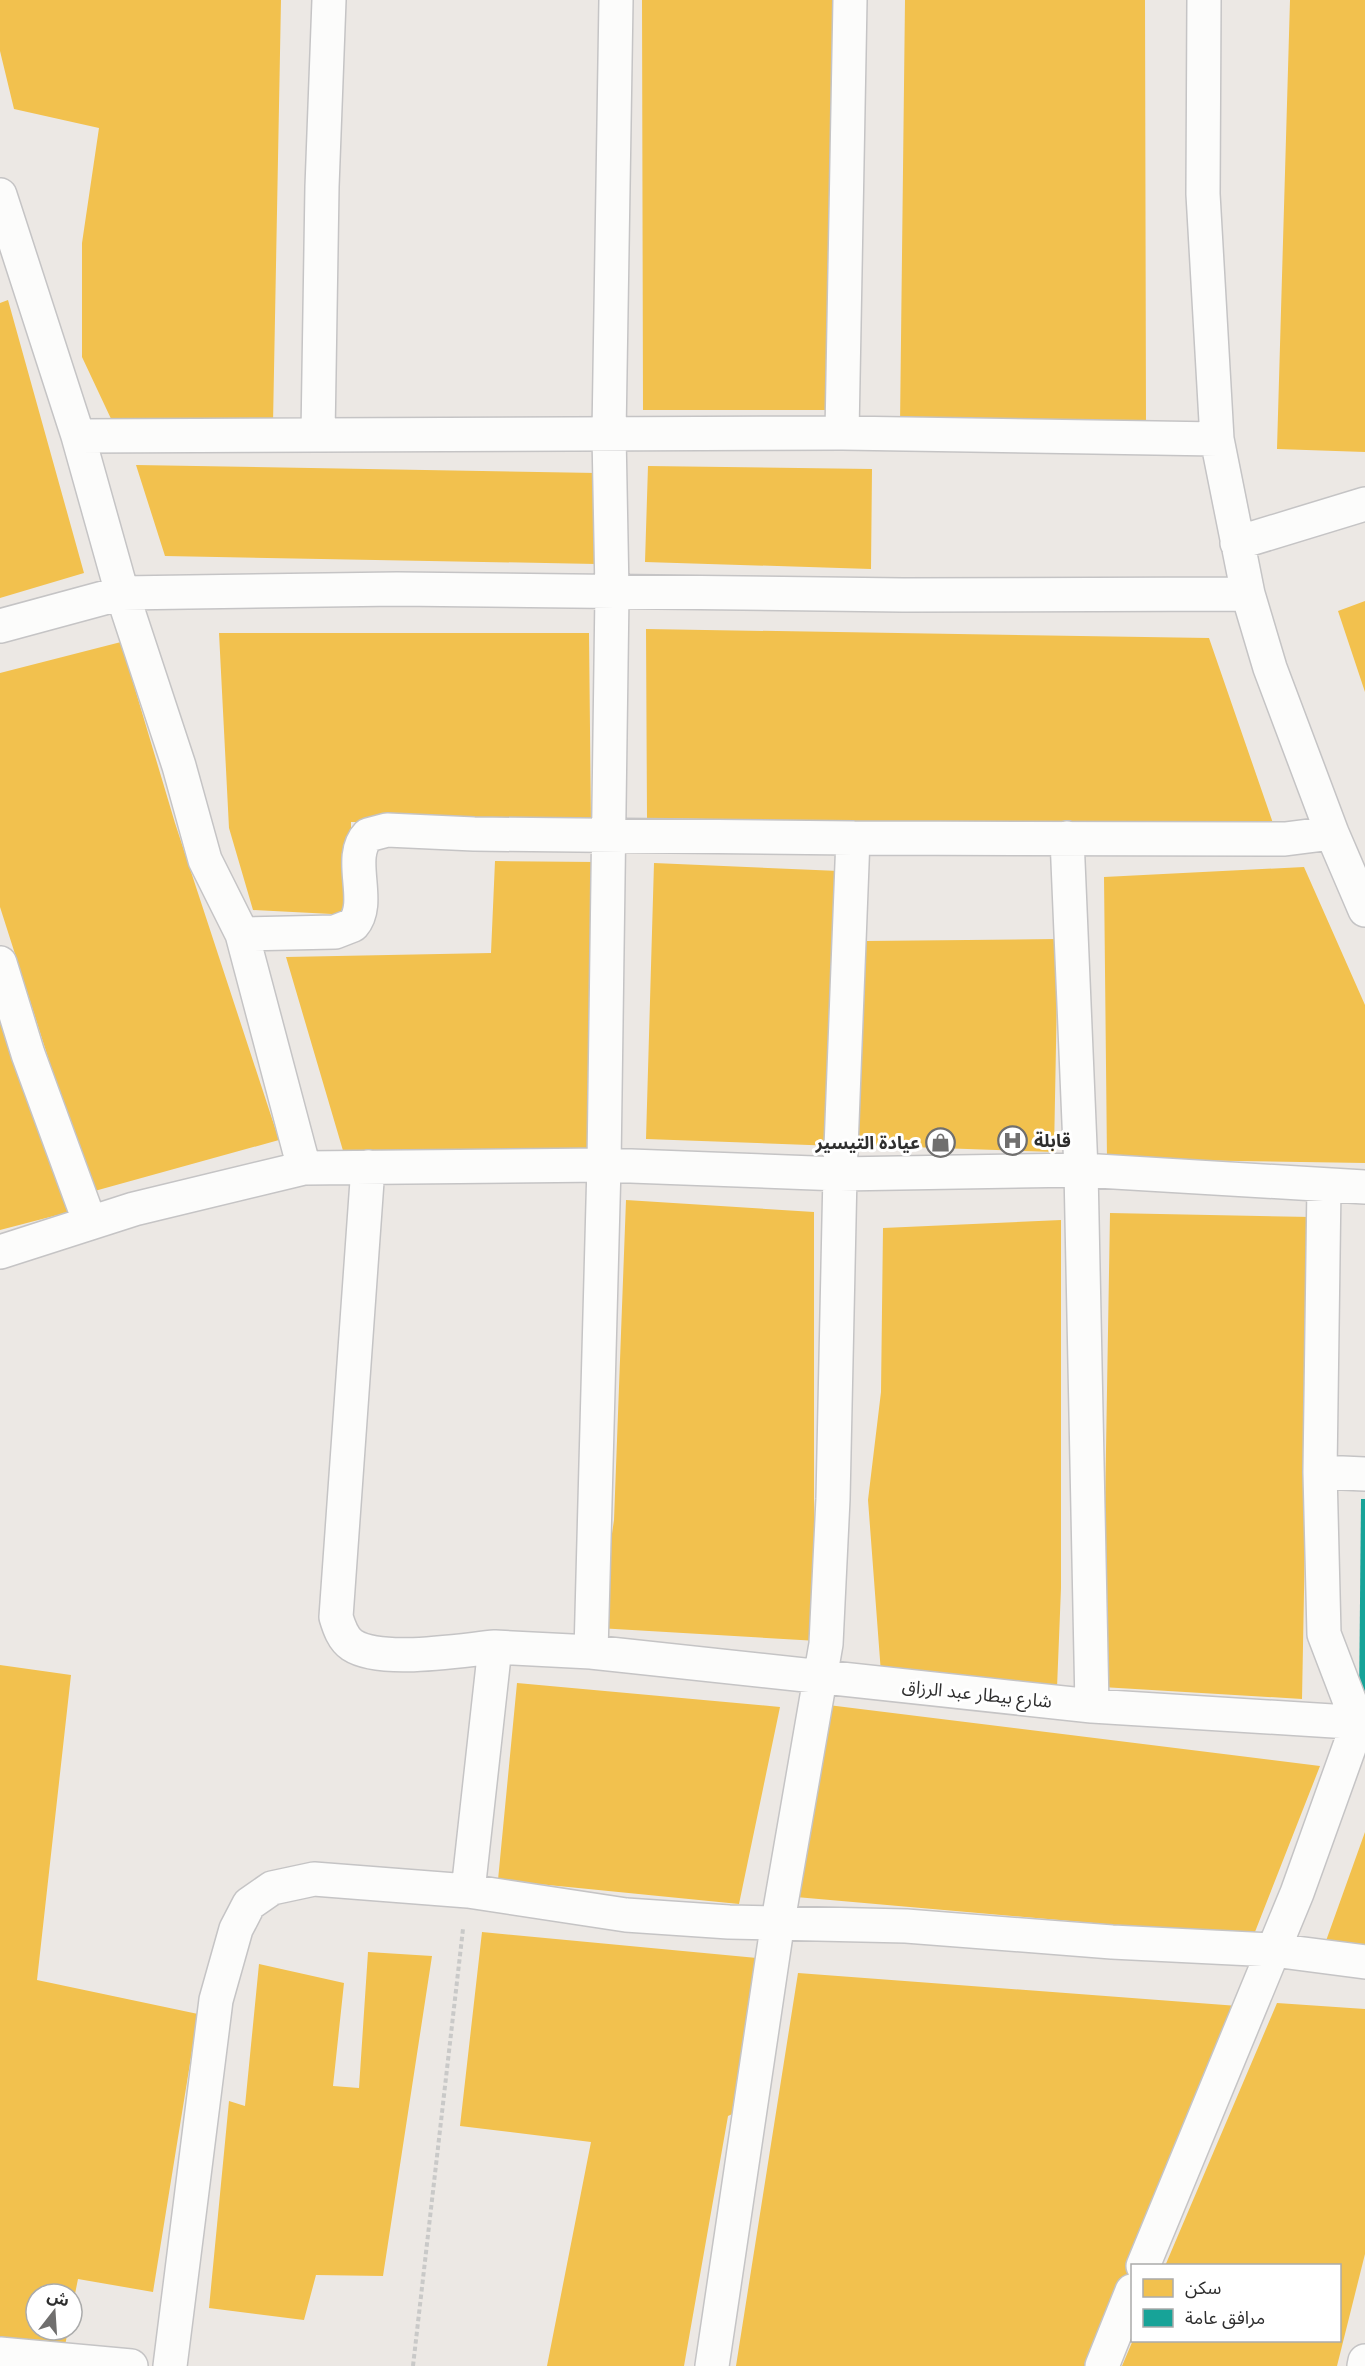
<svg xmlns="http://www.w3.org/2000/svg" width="1365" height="2366" viewBox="0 0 1365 2366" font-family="'Nunito Sans','Noto Sans Arabic',sans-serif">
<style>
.homes{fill:#f2c14e}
.public{fill:#17a398}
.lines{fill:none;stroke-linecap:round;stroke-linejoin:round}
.street-casing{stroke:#c5c4c5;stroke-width:36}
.path{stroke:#c9c9c8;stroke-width:4;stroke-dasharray:4.5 3;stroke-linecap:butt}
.street{stroke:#fcfcfb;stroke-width:33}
.labels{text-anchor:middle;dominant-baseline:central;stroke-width:6;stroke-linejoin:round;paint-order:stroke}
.poi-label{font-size:18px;font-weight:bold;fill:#2e2e2e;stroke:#fff;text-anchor:start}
.street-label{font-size:18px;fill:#2e2e2e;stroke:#fff}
</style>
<rect width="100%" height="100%" fill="#ece8e4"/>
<path class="homes" d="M 0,0 L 281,0 L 273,424 L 113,423 L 82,357 L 82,243 L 99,128 L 14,109 L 0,51 Z
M 642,0 L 837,0 L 829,410 L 643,410 Z
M 905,0 L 1145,0 L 1146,427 L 900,425 Z
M 1290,0 L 1365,0 L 1365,452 L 1277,449 Z
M 8,300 L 84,573 L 0,598 L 0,303 Z
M 136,465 L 597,473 L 596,564 L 165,556 Z
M 648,466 L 872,469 L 871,569 L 645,562 Z
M 1365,601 L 1365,692 L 1338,611 Z
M 646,629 L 1209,638 L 1275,829 L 647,818 Z
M 219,633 L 589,633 L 591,824 L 351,822 L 351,915 L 253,910 L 229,828 Z
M 121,642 L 175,823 L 279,1140 L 91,1192 L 0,907 L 0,673 Z
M 495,861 L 596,862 L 587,1150 L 344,1154 L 286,957 L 491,953 Z
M 654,863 L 839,871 L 836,1146 L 646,1139 Z
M 1304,867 L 1365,1005 L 1365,1163 L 1107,1159 L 1104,877 Z
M 1058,939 L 1054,1152 L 852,1145 L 866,941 Z
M 0,998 L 73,1211 L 0,1230 Z
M 626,1200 L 814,1212 L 814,1499 L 818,1641 L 598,1628 L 614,1520 Z
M 1110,1213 L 1311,1217 L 1302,1699 L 1102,1687 Z
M 1061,1220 L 1061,1588 L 1057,1688 L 881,1673 L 868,1500 L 881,1392 L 883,1228 Z
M 0,1665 L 71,1675 L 37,1980 L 198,2014 L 153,2292 L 78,2279 L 73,2304 L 72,2294 L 36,2294 L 36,2330 L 68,2330 L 64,2351 L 0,2336 Z
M 517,1683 L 780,1707 L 739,1904 L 498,1880 Z
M 828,1705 L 1320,1766 L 1253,1937 L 796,1897 Z
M 1365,1832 L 1365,1956 L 1322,1952 Z
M 482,1932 L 757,1958 L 741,2110 L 728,2116 L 684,2366 L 547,2366 L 591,2142 L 460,2126 Z
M 368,1952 L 432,1956 L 383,2276 L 316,2275 L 304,2320 L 209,2308 L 229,2101 L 245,2106 L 259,1964 L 344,1983 L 333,2086 L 359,2088 Z
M 798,1973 L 1238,2006 L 1093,2366 L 736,2366 Z
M 1277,2003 L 1365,2009 L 1365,2254 L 1337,2366 L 1122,2366 L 1133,2340 L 1340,2340 L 1340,2266 L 1165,2266 Z"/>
<path class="public" d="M 1361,1499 L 1365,1499 L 1365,1705 L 1359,1704 Z"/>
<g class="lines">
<defs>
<path id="street" d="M 1204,0 L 1203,194 L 1217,439 L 1248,594 L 1270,668 L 1332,833 L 1365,910
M 0,195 L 78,436 L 122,593 L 179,766 L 205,860 L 242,934 L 304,1168
M 842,433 L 850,0
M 318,435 L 322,187 L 329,0
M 78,436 L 842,433 L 1217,439
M 1237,543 L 1365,504
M 0,626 L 122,593 L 397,589 L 903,595 L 1248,594
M 1067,838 L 1081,1170 L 1092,1706
M 242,934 L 335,932 L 353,925 C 373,902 346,858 368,835 L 387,830 L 474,834 L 853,838 L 1285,839 L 1332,833
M 0,963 L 28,1054 L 90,1223
M 368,1167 L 336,1617 C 339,1627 343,1639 352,1645 C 381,1664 461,1650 495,1647
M 0,1252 L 134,1209 L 304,1168 L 604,1165 L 840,1174 L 1081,1170 L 1365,1187
M 1320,1472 L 1365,1474
M 591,1652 L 604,1165 L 612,593 L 609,434 L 616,0
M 468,1891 L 495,1647 L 591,1652 L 1092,1706 L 1365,1723
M 1143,2266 L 1297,1893 L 1358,1723 L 1324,1634 L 1320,1472 L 1324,1185
M 0,2354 L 131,2366
M 170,2366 L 216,2000 L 236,1929 L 249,1904 L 272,1888 L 314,1879 L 468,1891 L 626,1915 L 729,1922 L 906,1926 L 1112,1942 L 1273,1950 L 1365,1962
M 712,2366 L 778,1921 L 826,1644 L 833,1499 L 840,1174 L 853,838
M 1102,2366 L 1132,2291
M 1364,2366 L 1365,2361"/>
</defs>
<use href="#street" class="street-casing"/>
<path class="path" d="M 413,2366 L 463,1929"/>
<use href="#street" class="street"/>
</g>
<defs>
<symbol id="hospital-ring" viewBox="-11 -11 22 22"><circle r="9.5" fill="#fff" stroke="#706f6e" stroke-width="1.5"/><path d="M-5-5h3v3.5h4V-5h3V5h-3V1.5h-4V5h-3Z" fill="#706f6e"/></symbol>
<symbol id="shop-ring" viewBox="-11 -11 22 22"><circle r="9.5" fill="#fff" stroke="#706f6e" stroke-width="1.5"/><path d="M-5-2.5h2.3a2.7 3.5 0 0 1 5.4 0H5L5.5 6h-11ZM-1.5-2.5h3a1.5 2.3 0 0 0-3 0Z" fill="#706f6e"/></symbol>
</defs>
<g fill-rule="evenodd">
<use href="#hospital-ring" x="996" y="1124" width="33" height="33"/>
<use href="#shop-ring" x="924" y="1126" width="33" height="33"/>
</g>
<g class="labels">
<g class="poi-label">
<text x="1034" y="1141">قابلة</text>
<text x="920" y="1143" text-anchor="end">عيادة التيسير</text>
</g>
<g class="street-label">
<text transform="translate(977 1694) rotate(6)">شارع بيطار عبد الرزاق</text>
</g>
</g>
<rect x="1131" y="2264" width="210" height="78" fill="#ffffff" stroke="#ababab" stroke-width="1.5"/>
<rect x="1143" y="2279" width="30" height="18" fill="#f2c14e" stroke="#ababab" stroke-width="1.5"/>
<text x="1185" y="2294" font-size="18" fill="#2e2e2e">سكن</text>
<rect x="1143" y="2309" width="30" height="18" fill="#17a398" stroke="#ababab" stroke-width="1.5"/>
<text x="1185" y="2324" font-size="18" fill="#2e2e2e">مرافق عامة</text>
<g transform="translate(54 2312) rotate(17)"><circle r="28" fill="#ffffff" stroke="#ababab" stroke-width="1.5"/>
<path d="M0-4.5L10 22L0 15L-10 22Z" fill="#706f6e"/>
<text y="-9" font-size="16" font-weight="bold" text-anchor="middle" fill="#2e2e2e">ش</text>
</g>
</svg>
